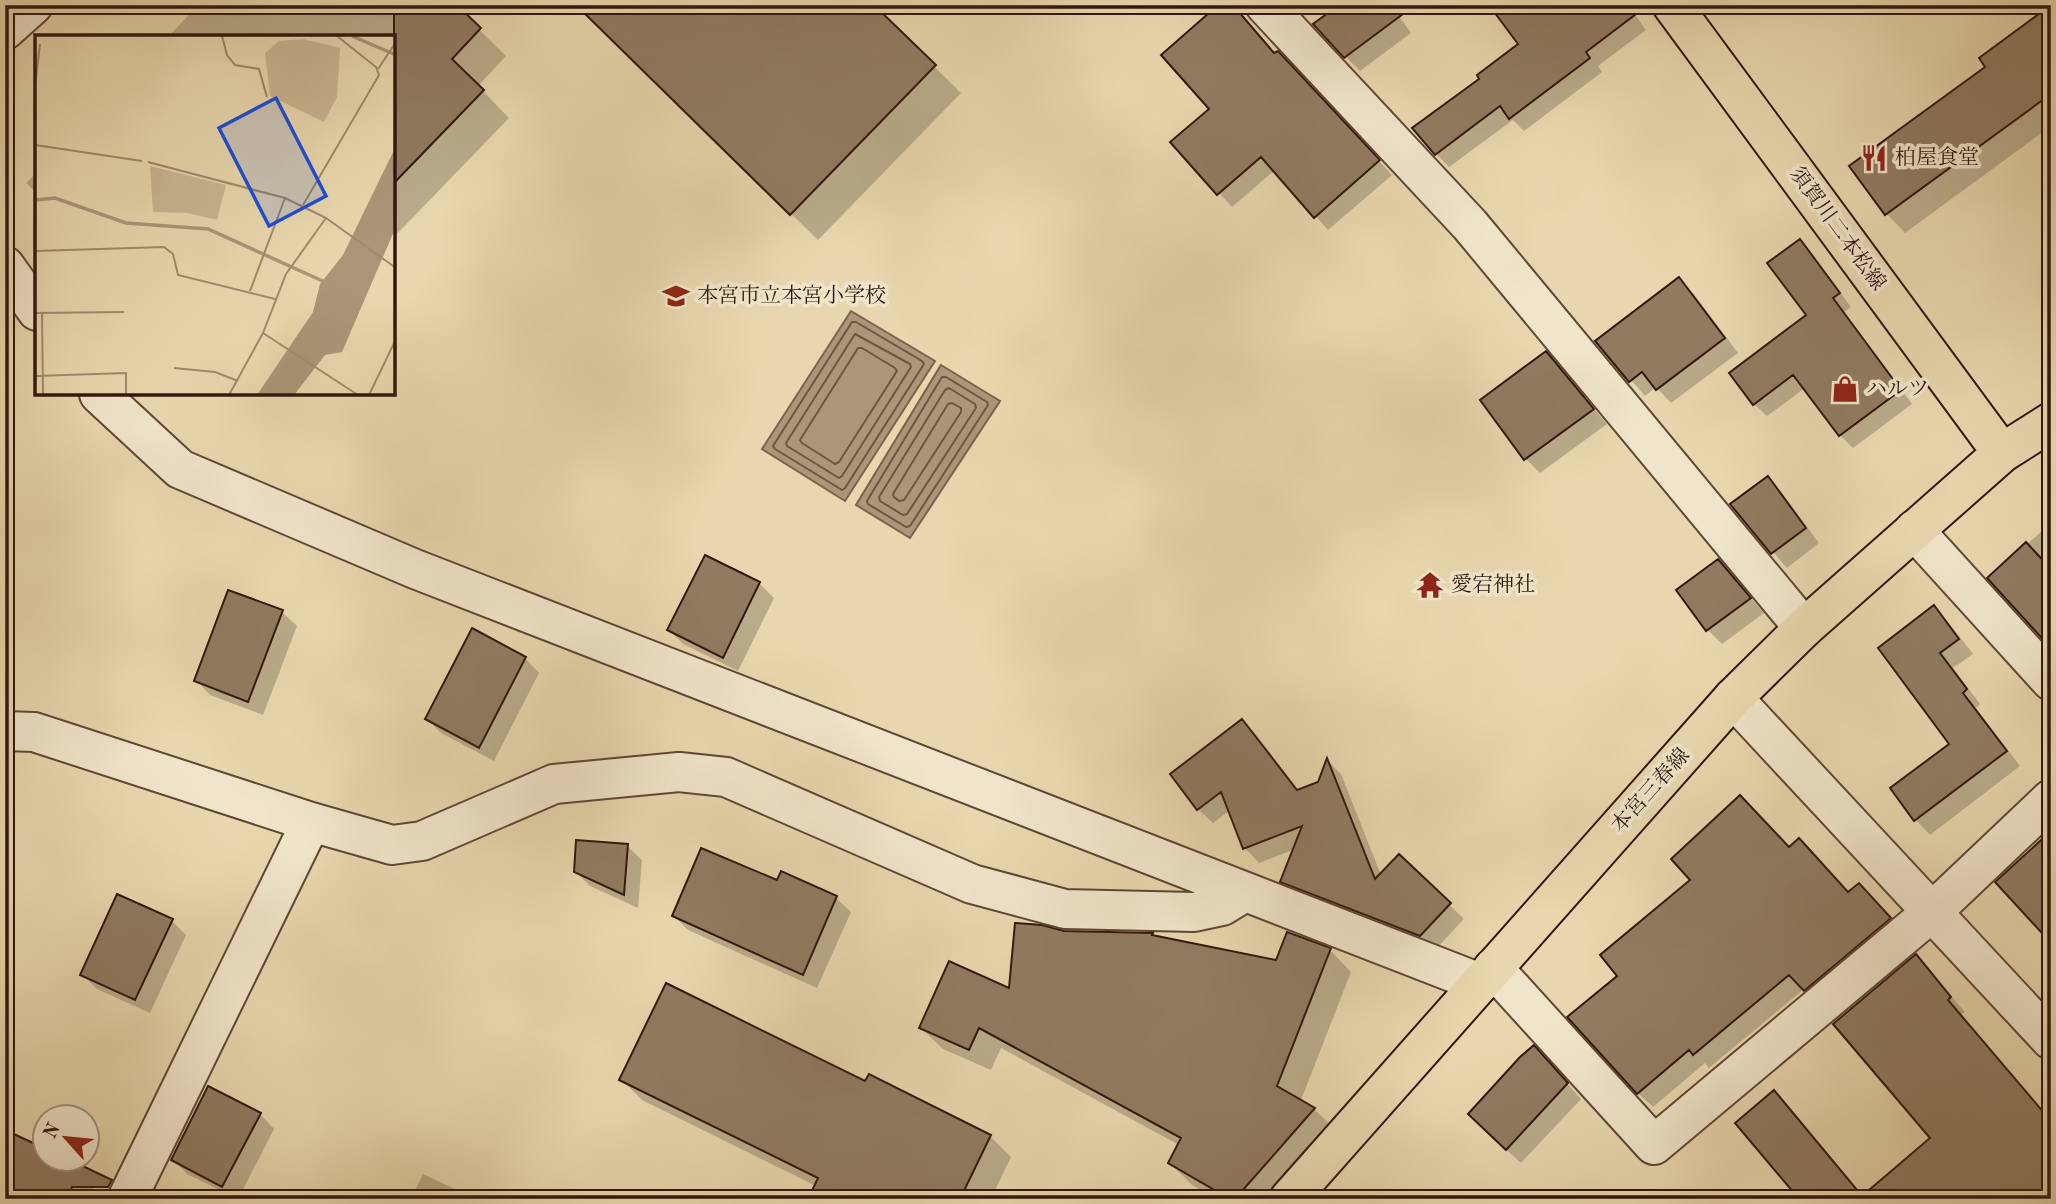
<svg xmlns="http://www.w3.org/2000/svg" width="2056" height="1204" viewBox="0 0 2056 1204" font-family="'Old Standard TT','Noto Serif JP',serif">
<style>
.water{fill:#aa9678;stroke:#7a634e;stroke-width:2}
.shadow{fill:#0003}
.lines{fill:none;stroke-linecap:round;stroke-linejoin:round}
.shore{stroke:#6e5643;stroke-width:2}
.building{fill:#907b61;stroke:#31170e;stroke-width:2}
.minor-casing{stroke:#5f4736;stroke-width:42}
.major-casing{stroke:#31170e;stroke-width:42}
.minor{stroke:#f0e5ca;stroke-width:38}
.major{stroke:#e8d7ae;stroke-width:38}
.labels{text-anchor:middle;dominant-baseline:central;stroke-width:7;stroke-linejoin:round;paint-order:stroke}
.poi-label{font-size:21px;fill:#31170e;stroke:#f0e5ca;text-anchor:start}
.street-label{font-size:21px;fill:#31170e;stroke:#f0e5ca}
.inset-river{fill:none;stroke:#aa9678;stroke-width:3.5}
.inset-road{fill:none;stroke:#9f8a6e;stroke-width:2}
.view{fill:#1d4ed8;fill-opacity:0.15;stroke:#1d4ed8;stroke-width:3.5}
.inset-edge{fill:none;stroke:#31170e;stroke-width:3.5}
</style>
<rect width="100%" height="100%" fill="#e8d7ae"/>
<filter id="stains"><feTurbulence type="fractalNoise" baseFrequency=".00286" numOctaves="4"/><feColorMatrix values="0 0 0 0 .2 0 0 0 0 .09 0 0 0 0 .02 0 0 0 .5 -.17"/></filter>
<radialGradient id="worn" r=".72"><stop offset=".6" stop-color="#630" stop-opacity="0"/><stop offset="1" stop-color="#630" stop-opacity=".3"/></radialGradient>
<path class="water" d="M 851,311 L 935,361 L 845,501 L 762,449 Z
M 941,365 L 1000,401 L 910,538 L 856,505 Z"/>
<path class="shadow" d="M 198,5 L 454,5 L 506,56 L 478,86 L 509,118 L 394,237 L 394,37 L 168,37 Z
M 872,5 L 961,93 L 818,240 L 608,35 Z
M 1391,5 L 1411,33 L 1360,71 L 1345,56 Z
M 1628,5 L 1646,30 L 1598,66 L 1602,72 L 1524,131 L 1513,120 L 1449,167 L 1436,154 Z
M 2051,7 L 2051,97 L 2048,98 L 2051,101 L 2051,126 L 1905,233 L 1887,214 L 1852,167 L 1988,68 Z
M 1275,55 L 1291,66 L 1392,175 L 1328,230 L 1275,170 L 1232,207 L 1173,142 Z
M 37,172 L 37,193 L 26,183 Z
M 1800,241 L 1812,254 L 1851,307 L 1844,312 L 1912,404 L 1853,448 L 1840,435 L 1805,388 L 1767,416 L 1754,404 L 1808,315 Z
M 1679,280 L 1694,294 L 1738,353 L 1671,403 L 1656,387 L 1645,396 L 1597,341 Z
M 1546,354 L 1607,424 L 1540,473 L 1526,459 L 1483,401 Z
M 1768,478 L 1782,493 L 1819,543 L 1787,568 L 1732,505 Z
M 2051,523 L 2051,646 L 1989,578 Z
M 1718,561 L 1764,613 L 1722,644 L 1708,630 Z
M 759,583 L 774,598 L 738,671 L 683,644 L 669,630 Z
M 1934,608 L 1948,622 L 1973,654 L 1953,668 L 1980,704 L 1976,708 L 2020,766 L 1930,835 L 1916,820 L 1892,789 L 1952,744 Z
M 282,612 L 297,626 L 263,715 L 210,695 L 196,680 Z
M 525,658 L 539,673 L 494,761 L 441,733 L 427,719 Z
M 1242,722 L 1257,736 L 1299,791 L 1320,783 L 1328,761 L 1341,774 L 1381,875 L 1399,856 L 1464,919 L 1435,950 L 1297,896 L 1282,882 L 1295,849 L 1259,863 L 1245,848 L 1230,810 L 1213,823 L 1198,809 Z
M 627,846 L 642,860 L 638,908 L 590,886 L 575,871 Z
M 1789,849 L 1849,894 L 1873,899 L 1904,933 L 1819,1004 L 1804,989 L 1709,1068 L 1705,1063 L 1653,1107 L 1638,1093 Z
M 778,882 L 836,898 L 851,912 L 817,988 L 688,930 L 674,916 Z
M 172,921 L 186,935 L 150,1013 L 97,989 L 82,974 Z
M 1064,933 L 1152,935 L 1155,937 L 1277,962 L 1330,950 L 1351,972 L 1301,1100 L 1314,1109 L 1336,1130 L 1275,1199 L 1216,1199 L 1192,1185 L 1170,1163 L 1179,1145 L 1001,1048 L 991,1070 L 943,1049 L 921,1028 L 1011,990 Z
M 1916,956 L 1965,1012 L 1961,1015 L 2020,1087 L 1932,1138 Z
M 1548,1062 L 1581,1099 L 1521,1163 L 1484,1129 Z
M 621,1079 L 866,1083 L 990,1136 L 1011,1157 L 991,1199 L 810,1199 L 816,1186 L 642,1100 Z
M 1774,1092 L 1788,1106 L 1864,1199 L 1801,1199 Z
M 260,1114 L 274,1129 L 238,1199 L 187,1174 L 173,1159 Z
M 46,1158 L 96,1182 L 88,1199 L 5,1199 Z
M 423,1174 L 476,1199 L 411,1199 Z"/>
<g class="lines">
<path class="shore" d="M 852,322 L 856,322 L 922,361 L 924,364 L 845,488 L 842,490 L 775,449 L 773,446 Z
M 855,334 L 910,364 L 911,367 L 842,476 L 839,478 L 787,446 L 786,443 Z
M 858,348 L 862,348 L 895,368 L 897,371 L 839,462 L 835,464 L 802,443 L 800,440 Z
M 942,377 L 946,377 L 987,402 L 988,405 L 910,526 L 906,527 L 868,504 L 867,501 Z
M 949,388 L 975,404 L 976,408 L 907,514 L 903,515 L 880,501 L 879,497 L 945,390 Z
M 952,403 L 961,408 L 961,412 L 904,500 L 899,501 L 894,497 L 893,494 L 948,404 Z"/>
</g>
<path class="building" d="M 394,5 L 457,5 L 481,28 L 452,59 L 484,90 L 394,183 Z
M 576,5 L 874,5 L 936,65 L 790,215 Z
M 1218,5 L 1233,5 L 1274,53 L 1278,51 L 1380,160 L 1314,218 L 1261,157 L 1217,195 L 1170,142 L 1209,109 L 1161,55 Z
M 1339,5 L 1415,5 L 1344,58 L 1313,24 Z
M 1489,5 L 1648,5 L 1586,52 L 1590,58 L 1509,119 L 1500,106 L 1435,155 L 1412,128 L 1479,79 L 1477,75 L 1518,44 Z
M 2051,5 L 2051,94 L 1885,215 L 1849,166 L 1985,67 L 1979,58 Z
M 1800,239 L 1840,293 L 1833,298 L 1901,390 L 1839,436 L 1793,375 L 1753,405 L 1729,373 L 1806,315 L 1767,263 Z
M 1679,277 L 1725,338 L 1656,390 L 1642,372 L 1629,382 L 1595,341 Z
M 1546,351 L 1594,409 L 1524,460 L 1480,400 Z
M 1768,476 L 1806,528 L 1771,554 L 1730,504 Z
M 2026,542 L 2051,569 L 2051,648 L 1987,578 Z
M 705,555 L 760,582 L 723,658 L 667,630 Z
M 1718,559 L 1751,598 L 1706,631 L 1676,590 Z
M 228,590 L 283,610 L 248,702 L 194,681 Z
M 1934,605 L 1959,639 L 1940,653 L 1967,689 L 1963,693 L 2007,751 L 1914,821 L 1890,788 L 1949,744 L 1878,648 Z
M 472,628 L 526,657 L 479,748 L 425,719 Z
M 1242,719 L 1297,790 L 1318,782 L 1327,758 L 1375,879 L 1399,854 L 1451,903 L 1420,936 L 1280,882 L 1302,826 L 1243,849 L 1221,792 L 1197,810 L 1170,774 Z
M 1740,795 L 1789,847 L 1799,838 L 1848,892 L 1859,883 L 1891,918 L 1804,991 L 1789,975 L 1693,1055 L 1689,1050 L 1637,1094 L 1567,1017 L 1617,976 L 1600,955 L 1690,880 L 1671,859 Z
M 2051,831 L 2051,943 L 1995,882 Z
M 576,840 L 628,844 L 624,895 L 574,872 Z
M 701,848 L 777,880 L 781,871 L 837,896 L 803,975 L 672,916 Z
M 117,894 L 173,919 L 135,1000 L 80,975 Z
M 1015,923 L 1042,925 L 1064,931 L 1153,933 L 1152,935 L 1276,960 L 1287,932 L 1331,948 L 1277,1086 L 1315,1108 L 1235,1199 L 1230,1199 L 1168,1163 L 1181,1138 L 979,1028 L 969,1050 L 919,1028 L 949,961 L 1009,988 Z
M 1916,954 L 1951,997 L 1948,1000 L 2051,1121 L 2051,1199 L 1799,1199 L 1735,1123 L 1774,1090 L 1862,1196 L 1930,1138 L 1833,1024 Z
M 666,983 L 865,1081 L 869,1074 L 991,1135 L 960,1199 L 808,1199 L 818,1178 L 619,1080 Z
M 1534,1045 L 1568,1083 L 1506,1150 L 1468,1114 L 1520,1057 Z
M 208,1086 L 261,1113 L 222,1187 L 171,1160 Z
M 5,1130 L 46,1149 L 46,1158 L 66,1158 L 112,1180 L 108,1187 L 72,1187 L 67,1199 L 5,1199 Z"/>
<g class="lines">
<defs>
<path id="minor" d="M 1265,5 L 1470,225 L 1804,628
M 5,30 L 33,5
M 5,266 L 37,311
M 99,394 L 180,469 L 415,569 L 1480,983
M 1914,530 L 2051,681
M 1733,698 L 2051,1040
M 5,731 L 34,732 L 311,822 L 392,845 L 422,841 L 554,784 L 679,772 L 726,777 L 972,884 L 1065,909 L 1194,912 L 1222,906 L 1245,892
M 1493,968 L 1654,1145 L 1932,912 L 2051,799
M 127,1199 L 311,822"/>
<path id="major" d="M 1672,5 L 2002,453
M 1289,1199 L 1733,698 L 1804,628 L 2002,453 L 2051,422"/>
</defs>
<use href="#minor" class="minor-casing"/>
<use href="#major" class="major-casing"/>
<use href="#minor" class="minor"/>
<use href="#major" class="major"/>
</g>
<defs>
<symbol id="restaurant-bare" viewBox="-9 -9 18 18"><path d="M-5-6h1v4h1v-4h1v4h1v-4h1v5L-1.5 .5V6h-2V.5L-5-1ZM5-6V6H3V1.5H1.5Q1.5-4 5-6Z" fill="#8f2418" stroke="#f0e5ca" stroke-width="2.5" paint-order="stroke"/></symbol>
<symbol id="school-bare" viewBox="-9 -9 18 18"><path d="M0-5L7-2L0 1L-7-2ZM-4 1L0 2.5L4 1V4Q0 6-4 4Z" fill="#8f2418" stroke="#f0e5ca" stroke-width="2.5" paint-order="stroke"/></symbol>
<symbol id="shop-bare" viewBox="-9 -9 18 18"><path d="M-5-2.5h2.3a2.7 3.5 0 0 1 5.4 0H5L5.5 6h-11ZM-1.5-2.5h3a1.5 2.3 0 0 0-3 0Z" fill="#8f2418" stroke="#f0e5ca" stroke-width="2.5" paint-order="stroke"/></symbol>
<symbol id="temple-bare" viewBox="-9 -9 18 18"><path d="M0-6L5-2H3V0L6.5 2.5H4V6H1.5V3h-3V6H-4V2.5H-6.5L-3 0V-2H-5Z" fill="#8f2418" stroke="#f0e5ca" stroke-width="2.5" paint-order="stroke"/></symbol>
</defs>
<g fill-rule="evenodd">
<use href="#restaurant-bare" x="1855" y="139" width="38" height="38"/>
<use href="#school-bare" x="657" y="277" width="38" height="38"/>
<use href="#shop-bare" x="1826" y="370" width="38" height="38"/>
<use href="#temple-bare" x="1411" y="566" width="38" height="38"/>
</g>
<g class="labels">
<g class="poi-label">
<text x="1895" y="158">柏屋食堂</text>
<text x="697" y="296">本宮市立本宮小学校</text>
<text x="1866" y="389">ハルツ</text>
<text x="1451" y="585">愛宕神社</text>
</g>
<g class="street-label">
<text transform="translate(1837 229) rotate(54)">須賀川二本松線</text>
<text transform="translate(1651 791) rotate(-48)">本宮三春線</text>
</g>
</g>
<g transform="translate(35 35)">
<rect width="360" height="360" fill="#e8d7ae"/>
<path d="M 268,4 L 305,13 L 302,62 L 289,87 L 235,61 L 230,18 L 244,6 ZM 115,131 L 191,150 L 182,185 L 153,178 L 118,177 Z" fill="#c9b693"/>
<path d="M 360,113 L 360,194 L 307,317 L 290,320 L 259,360 L 222,360 L 278,277 L 285,249 L 308,220 Z" fill="#aa9678"/>
<path class="inset-river" d="M 317,1 L 361,20M 0,165 L 20,163 L 91,188 L 173,194 L 292,248"/>
<path class="inset-road" d="M 187,1 L 192,20 L 200,30 L 224,34 L 232,62M 343,34 L 361,7M 0,51 L 5,9M 0,110 L 107,126M 113,127 L 250,163 L 291,183 L 251,239 L 228,298 L 194,360M 268,170 L 344,40 L 341,32 L 302,1M 291,183 L 361,233M 0,216 L 129,212 L 138,219 L 143,240 L 240,264M 215,256 L 250,163M 0,278 L 89,277M 7,278 L 8,360M 228,298 L 323,360M 139,333 L 180,337 L 203,346M 0,341 L 91,338 L 91,360M 334,360 L 361,304"/>
<path class="view" d="M 241,63 L 291,161 L 234,191 L 184,93 Z"/>
<rect width="360" height="360" class="inset-edge"/>
</g>
<rect width="2056" height="1204" fill="none" stroke="#e8d7ae" stroke-width="28"/>
<rect x="7" y="7" width="2042" height="1190" fill="none" stroke="#31170e" stroke-width="3.5"/>
<rect x="14" y="14" width="2028" height="1176" fill="none" stroke="#31170e" stroke-width="2"/>
<g transform="translate(66 1138) rotate(297)"><circle r="33" fill="#f0e5ca" stroke="#a4937f" stroke-width="2"/>
<path d="M0-5L12 26L0 18L-12 26Z" fill="#8f2418"/>
<text y="-10" font-size="19" font-weight="bold" text-anchor="middle" fill="#31170e">N</text>
</g>
<rect width="100%" height="100%" filter="url(#stains)"/>
<rect width="100%" height="100%" fill="url(#worn)"/>
</svg>
